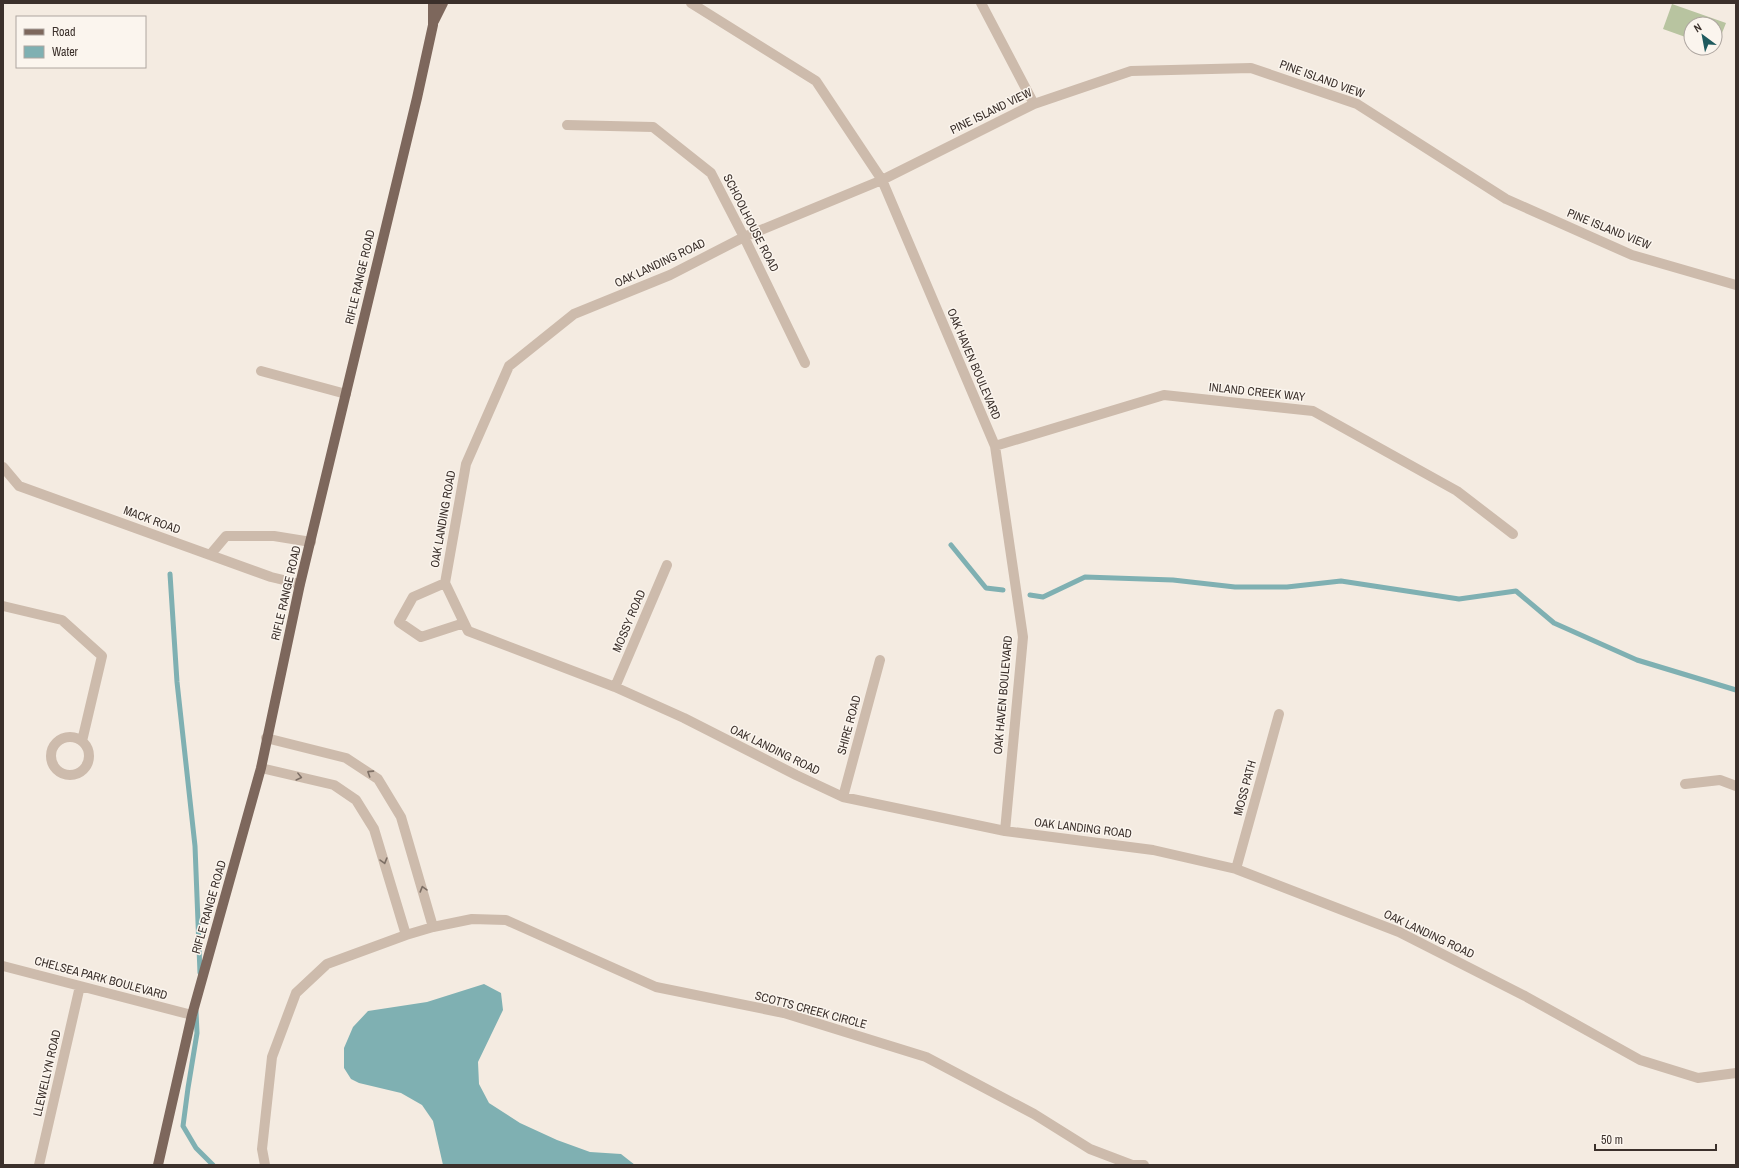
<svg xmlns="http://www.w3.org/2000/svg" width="1739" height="1168" viewBox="0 0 1739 1168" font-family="'Archivo Narrow',sans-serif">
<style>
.green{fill:#b8c4a0}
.water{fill:#7fb0b2}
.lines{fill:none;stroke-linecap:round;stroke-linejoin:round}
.stream{stroke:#7fb0b2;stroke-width:5}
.minor{stroke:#cdbbac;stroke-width:10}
.major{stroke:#7d675c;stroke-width:10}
.oneway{stroke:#7d6f65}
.labels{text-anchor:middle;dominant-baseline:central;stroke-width:3;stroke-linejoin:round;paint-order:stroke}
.street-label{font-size:12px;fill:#3b302b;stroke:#fbf5ee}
</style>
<rect width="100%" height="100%" fill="#f4ebe1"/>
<path class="green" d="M 1672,4 L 1726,23 L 1716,48 L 1715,48 L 1715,24 L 1691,24 L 1691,39 L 1663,29 Z"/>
<path class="water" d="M 484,984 L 501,993 L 503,1010 L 478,1062 L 479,1084 L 489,1103 L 520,1123 L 557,1140 L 590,1152 L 621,1154 L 635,1165 L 443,1165 L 433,1121 L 422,1105 L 401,1093 L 359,1083 L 351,1079 L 344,1068 L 344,1048 L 353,1027 L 368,1011 L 427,1002 Z"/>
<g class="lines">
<path class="stream" d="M 951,545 L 986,588 L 1003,590
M 170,574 L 177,682 L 195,846 L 200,973
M 1030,595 L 1043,597 L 1085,577 L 1173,580 L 1235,587 L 1287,587 L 1341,581 L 1459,599 L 1516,591 L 1554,623 L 1637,660 L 1736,690
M 196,1011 L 197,1033 L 188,1088 L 183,1126 L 196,1148 L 213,1165"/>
<path class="minor" d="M 691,3 L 816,81 L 882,180 L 995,446 L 1023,637 L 1005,831
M 981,3 L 1034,104
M 567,125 L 653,127 L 711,173 L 744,237 L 805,363
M 1736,285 L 1632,255 L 1506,199 L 1357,104 L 1251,68 L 1131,71 L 1034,104 L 882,180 L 744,237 L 670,275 L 574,314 L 509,366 L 466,464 L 445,583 L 468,631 L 615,687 L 684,718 L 796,775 L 843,797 L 1005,831 L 1153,850 L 1236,869 L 1399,932 L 1525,996 L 1640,1060 L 1698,1078 L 1736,1073
M 261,371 L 346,394
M 995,446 L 1164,395 L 1313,411 L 1457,491 L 1513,534
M 3,467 L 19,486 L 271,577 L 300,584
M 210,555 L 226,536 L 274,536 L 311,542
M 445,583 L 413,597 L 399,622 L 421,637 L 464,623
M 3,606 L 62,620 L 102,656 L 82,741
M 615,687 L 667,565
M51 756a19 19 0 1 1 38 0a19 19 0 1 1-38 0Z
M 266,738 L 346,758 L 378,779 L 401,817 L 433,927
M 261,768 L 334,785 L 356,800 L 374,829 L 406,935
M 1685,784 L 1720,780 L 1736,786
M 843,797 L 880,660
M 1236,869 L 1279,714
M 3,966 L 192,1015
M 39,1165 L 80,986
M 265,1165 L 262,1149 L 272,1057 L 296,993 L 327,964 L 406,935 L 433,927 L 472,919 L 506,920 L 656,987 L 784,1013 L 926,1057 L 1034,1114 L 1090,1149 L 1132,1165 L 1144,1165"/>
<path class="major" d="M 434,21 L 443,3
M 158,1165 L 192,1015 L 261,768 L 300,584 L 417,98 L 433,25 L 433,3"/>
</g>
<defs><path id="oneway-chevron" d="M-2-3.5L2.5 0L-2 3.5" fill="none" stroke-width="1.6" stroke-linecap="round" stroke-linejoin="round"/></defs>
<g class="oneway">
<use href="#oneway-chevron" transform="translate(370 773) rotate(-147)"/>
<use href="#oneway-chevron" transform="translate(299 777) rotate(14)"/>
<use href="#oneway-chevron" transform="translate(384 861) rotate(74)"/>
<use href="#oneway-chevron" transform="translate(423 889) rotate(-106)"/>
</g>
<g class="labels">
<g class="street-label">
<text transform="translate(1322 79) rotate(20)">PINE ISLAND VIEW</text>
<text transform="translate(991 111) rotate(-26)">PINE ISLAND VIEW</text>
<text transform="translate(751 223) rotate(63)">SCHOOLHOUSE ROAD</text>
<text transform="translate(1609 229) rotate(22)">PINE ISLAND VIEW</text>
<text transform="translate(660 263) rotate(-25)">OAK LANDING ROAD</text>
<text transform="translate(360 277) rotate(-77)">RIFLE RANGE ROAD</text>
<text transform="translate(974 364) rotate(67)">OAK HAVEN BOULEVARD</text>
<text transform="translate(1257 392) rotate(6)">INLAND CREEK WAY</text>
<text transform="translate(443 519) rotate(-80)">OAK LANDING ROAD</text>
<text transform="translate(152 520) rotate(20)">MACK ROAD</text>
<text transform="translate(286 593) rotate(-77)">RIFLE RANGE ROAD</text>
<text transform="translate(629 621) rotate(-67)">MOSSY ROAD</text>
<text transform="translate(1003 695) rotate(-85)">OAK HAVEN BOULEVARD</text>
<text transform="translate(849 725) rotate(-75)">SHIRE ROAD</text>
<text transform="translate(775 750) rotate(26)">OAK LANDING ROAD</text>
<text transform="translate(1245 788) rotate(-75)">MOSS PATH</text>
<text transform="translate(1083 828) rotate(7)">OAK LANDING ROAD</text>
<text transform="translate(209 907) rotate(-74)">RIFLE RANGE ROAD</text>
<text transform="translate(1429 934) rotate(25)">OAK LANDING ROAD</text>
<text transform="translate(101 978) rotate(15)">CHELSEA PARK BOULEVARD</text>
<text transform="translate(811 1010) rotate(15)">SCOTTS CREEK CIRCLE</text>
<text transform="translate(47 1073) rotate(-77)">LLEWELLYN ROAD</text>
</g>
</g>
<rect width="1739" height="1168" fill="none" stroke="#3b302b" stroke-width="8"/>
<rect x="16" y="16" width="130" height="52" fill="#fbf5ee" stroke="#aea6a0"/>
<rect x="24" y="29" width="20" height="6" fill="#7d675c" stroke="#aea6a0"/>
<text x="52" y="36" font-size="12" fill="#3b302b">Road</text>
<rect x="24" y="46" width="20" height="12" fill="#7fb0b2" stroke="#aea6a0"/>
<text x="52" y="56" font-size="12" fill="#3b302b">Water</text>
<g transform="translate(1703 36) rotate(328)"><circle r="19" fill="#fbf5ee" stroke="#aea6a0"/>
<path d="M0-3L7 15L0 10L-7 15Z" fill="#1f5a5e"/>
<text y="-6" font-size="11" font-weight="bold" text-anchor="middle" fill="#3b302b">N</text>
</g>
<path d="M1595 1144v6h121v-6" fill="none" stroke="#3b302b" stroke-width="2"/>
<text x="1601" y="1144" font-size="12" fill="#3b302b" stroke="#fbf5ee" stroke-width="3" paint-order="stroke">50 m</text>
</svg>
